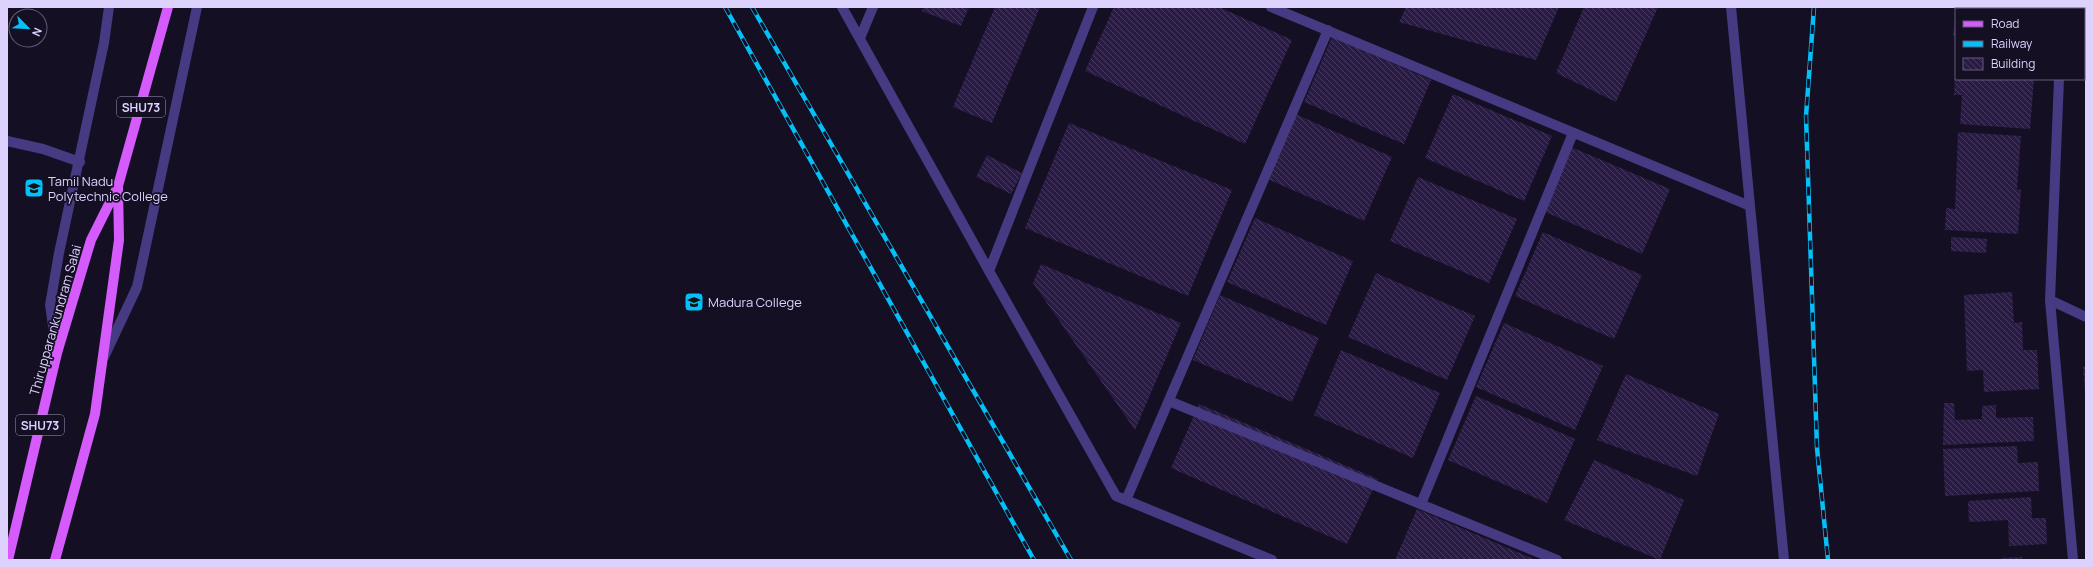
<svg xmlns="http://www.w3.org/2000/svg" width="2093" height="567" viewBox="0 0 2093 567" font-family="Manrope,sans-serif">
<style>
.building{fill:url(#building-back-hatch)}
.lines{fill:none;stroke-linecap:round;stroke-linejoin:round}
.minor{stroke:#463a82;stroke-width:10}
.major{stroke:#d55bfc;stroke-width:10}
.rail-casing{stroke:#04c0f8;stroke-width:4.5}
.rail{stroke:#150f24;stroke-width:3;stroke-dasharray:9;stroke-linecap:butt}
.labels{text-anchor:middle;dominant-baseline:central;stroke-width:3.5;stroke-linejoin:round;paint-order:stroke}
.shield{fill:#150f24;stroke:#a198bd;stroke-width:1}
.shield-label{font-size:12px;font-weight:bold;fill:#ddd2fe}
.poi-label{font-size:13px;fill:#ddd2fe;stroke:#150f24;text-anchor:start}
.street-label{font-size:13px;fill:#ddd2fe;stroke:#150f24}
</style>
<defs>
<pattern id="building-back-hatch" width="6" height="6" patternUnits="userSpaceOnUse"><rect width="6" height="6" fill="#291b44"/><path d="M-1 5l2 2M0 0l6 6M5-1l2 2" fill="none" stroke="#483b60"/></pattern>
</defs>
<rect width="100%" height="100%" fill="#150f24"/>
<path class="building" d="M 924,7 L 969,7 L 961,26 L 922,11 Z
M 995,7 L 1040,7 L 992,123 L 953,107 Z
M 1114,7 L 1219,7 L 1292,40 L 1245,144 L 1085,71 Z
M 1406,7 L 1559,7 L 1536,60 L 1399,22 Z
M 1584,7 L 1658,7 L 1616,102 L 1556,73 Z
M 1963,7 L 2026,7 L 2026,9 L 1963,9 Z
M 1955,17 L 1956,17 L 1956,36 L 1953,36 Z
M 1332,37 L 1431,80 L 1404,144 L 1304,102 Z
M 1955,79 L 2034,79 L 2030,129 L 1960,124 L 1962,95 L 1954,95 Z
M 1453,94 L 1552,136 L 1524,201 L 1425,158 Z
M 1293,113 L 1392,157 L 1364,221 L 1265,178 Z
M 1069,123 L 1232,190 L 1188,296 L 1025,228 Z
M 1958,132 L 2021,136 L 2017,189 L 2021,190 L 2018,234 L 1945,230 L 1946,208 L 1955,209 Z
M 1571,147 L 1670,189 L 1642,254 L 1543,211 Z
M 987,155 L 1022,173 L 1011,194 L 976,177 Z
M 1418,177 L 1517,219 L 1489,283 L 1390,241 Z
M 1255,218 L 1353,261 L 1326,325 L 1227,282 Z
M 1543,232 L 1642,275 L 1614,339 L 1515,296 Z
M 1951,237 L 1987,239 L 1986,253 L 1951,251 Z
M 1041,264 L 1181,323 L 1135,430 L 1033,283 Z
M 1376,273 L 1475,316 L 1447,380 L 1348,337 Z
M 2012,292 L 2014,323 L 2022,322 L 2023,350 L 2037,350 L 2039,389 L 1984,392 L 1983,370 L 1967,371 L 1964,295 Z
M 1220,295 L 1319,338 L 1292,402 L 1193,360 Z
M 1504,323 L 1603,366 L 1575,430 L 1476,387 Z
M 1341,350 L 1440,393 L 1413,458 L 1314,415 Z
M 2086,366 L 2086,395 L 2085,395 L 2083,367 Z
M 1626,374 L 1719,414 L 1697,476 L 1597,440 Z
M 1476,396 L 1575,439 L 1547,503 L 1448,460 Z
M 1944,403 L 1954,403 L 1955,420 L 1982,419 L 1982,406 L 1996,405 L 1996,418 L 2033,417 L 2034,441 L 1943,445 Z
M 1199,404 L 1378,479 L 1347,544 L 1171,468 Z
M 2017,446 L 2018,463 L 2038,462 L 2039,491 L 1945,496 L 1943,449 Z
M 1594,460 L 1684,500 L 1660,560 L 1564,520 Z
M 2031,497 L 2032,518 L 2046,518 L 2047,544 L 2009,546 L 2008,520 L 1969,522 L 1968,501 Z
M 1417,509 L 1536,560 L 1395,560 Z
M 2022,557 L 2022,560 L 2001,560 L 2001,558 Z"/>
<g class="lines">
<path class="minor" d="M 842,7 L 989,271 L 1116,496 L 1272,560
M 1271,7 L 1750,206
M 1731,7 L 1784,560
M 2062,9 L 2062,7
M 860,38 L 873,7
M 2059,79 L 2050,300 L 2073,560
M 7,141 L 43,149 L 80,162
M 989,271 L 1093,7
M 2050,300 L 2086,317
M 57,353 L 50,305 L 59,253 L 104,43 L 109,7
M 104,357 L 137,287 L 197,7
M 1169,401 L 1557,560
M 1126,500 L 1328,30
M 1421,504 L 1573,133"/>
<path class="major" d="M 8,560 L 57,353 L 91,240 L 118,186 L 168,7
M 55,560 L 95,414 L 119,240 L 118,187"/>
<defs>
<path id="rail" d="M 725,7 L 1034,560
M 752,7 L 1071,560
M 1814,7 L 1806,116 L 1817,448 L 1828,560"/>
</defs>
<use href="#rail" class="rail-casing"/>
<use href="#rail" class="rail"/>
</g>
<defs>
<symbol id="university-square" viewBox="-11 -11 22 22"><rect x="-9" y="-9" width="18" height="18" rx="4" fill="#04c0f8" stroke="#150f24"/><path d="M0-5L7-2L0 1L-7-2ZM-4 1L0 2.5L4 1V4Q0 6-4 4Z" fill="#111"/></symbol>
</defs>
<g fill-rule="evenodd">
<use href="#university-square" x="23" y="177" width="22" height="22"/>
<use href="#university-square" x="683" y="291" width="22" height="22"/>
</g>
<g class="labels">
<g class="shield">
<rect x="117" y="97" width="48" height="20" rx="3"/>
<rect x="16" y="415" width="48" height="20" rx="3"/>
</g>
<g class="shield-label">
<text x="141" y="107">SHU73</text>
<text x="40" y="425">SHU73</text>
</g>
<g class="poi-label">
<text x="48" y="181">Tamil Nadu<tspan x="48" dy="15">Polytechnic College</tspan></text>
<text x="708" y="302">Madura College</text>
</g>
<g class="street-label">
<text transform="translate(55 320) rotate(-74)">Thirupparankundram Salai</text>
</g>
</g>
<rect width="2093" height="567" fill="none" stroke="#ddd2fe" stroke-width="16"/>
<rect x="1955" y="8" width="130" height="72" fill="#150f24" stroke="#655d7b"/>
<rect x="1963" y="21" width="20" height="6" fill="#d55bfc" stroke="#655d7b"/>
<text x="1991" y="28" font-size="12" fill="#ddd2fe">Road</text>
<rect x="1963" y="41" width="20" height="6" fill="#04c0f8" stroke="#655d7b"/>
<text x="1991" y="48" font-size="12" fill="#ddd2fe">Railway</text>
<rect x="1963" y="58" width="20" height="12" fill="url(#building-back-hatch)" stroke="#655d7b"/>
<text x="1991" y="68" font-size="12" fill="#ddd2fe">Building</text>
<g transform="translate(28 28) rotate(114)"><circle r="19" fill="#150f24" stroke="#655d7b"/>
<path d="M0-3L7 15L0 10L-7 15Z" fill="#04c0f8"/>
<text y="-6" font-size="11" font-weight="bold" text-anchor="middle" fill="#ddd2fe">N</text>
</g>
</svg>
